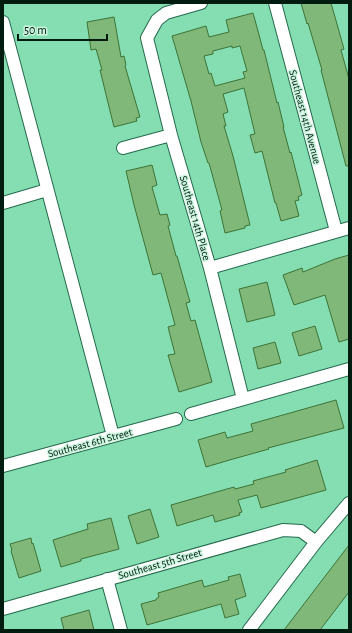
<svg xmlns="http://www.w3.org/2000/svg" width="352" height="633" viewBox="0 0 352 633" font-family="'Alegreya Sans',sans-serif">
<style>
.building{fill:#7fb878;stroke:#3e7337;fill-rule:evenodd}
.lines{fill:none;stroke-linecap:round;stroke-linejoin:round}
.minor-casing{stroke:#246b4c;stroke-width:14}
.minor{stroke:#fff;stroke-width:12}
.labels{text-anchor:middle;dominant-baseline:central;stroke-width:3;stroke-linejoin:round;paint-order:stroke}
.street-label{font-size:11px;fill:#001b0f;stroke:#caf4dd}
</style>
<rect width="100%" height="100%" fill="#84deb2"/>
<path class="building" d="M 301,3 L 331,3 L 344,49 L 341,50 L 349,79 L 349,166 L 346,166 L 321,70 L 322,70 L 308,23 L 307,24 Z
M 253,13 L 258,31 L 263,50 L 264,50 L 277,103 L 278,102 L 284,127 L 283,127 L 290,153 L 291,152 L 302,195 L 298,197 L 299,200 L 295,201 L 299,216 L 281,221 L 276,203 L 275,203 L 262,151 L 255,153 L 250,135 L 255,134 L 244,88 L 223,94 L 228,112 L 223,114 L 226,126 L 224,126 L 233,156 L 250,225 L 245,226 L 245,228 L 225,233 L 220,211 L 222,210 L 209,163 L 208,163 L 201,142 L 191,101 L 172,36 L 206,26 L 209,37 L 229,32 L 226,20 ZM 232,46 L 232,48 L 240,46 L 247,71 L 243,72 L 245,78 L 215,86 L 211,73 L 209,74 L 204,56 L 213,54 L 213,51 Z
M 114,17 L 121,57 L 124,56 L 126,65 L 125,66 L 140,117 L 136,118 L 137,121 L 114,127 L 100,70 L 102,70 L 96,49 L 91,50 L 87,22 Z
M 152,165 L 157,185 L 152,187 L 160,215 L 167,214 L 170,225 L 168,226 L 176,256 L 177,256 L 190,302 L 186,303 L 191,321 L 195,320 L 212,382 L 179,392 L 168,355 L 175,354 L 168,327 L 175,325 L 161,273 L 153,275 L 134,205 L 126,171 Z
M 349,255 L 349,339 L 339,342 L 325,295 L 294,305 L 283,275 L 302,268 L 303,272 L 335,259 Z
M 267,282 L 275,315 L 247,322 L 239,289 Z
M 315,326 L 322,349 L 299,356 L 292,333 Z
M 275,342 L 281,363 L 258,369 L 253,348 Z
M 336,400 L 344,428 L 268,448 L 269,449 L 233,459 L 206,467 L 198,440 L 225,432 L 227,438 L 253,431 L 251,424 Z
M 317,460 L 326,490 L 261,508 L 257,495 L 238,500 L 242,512 L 239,513 L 240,515 L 215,522 L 213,515 L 177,526 L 171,505 L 234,487 L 235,489 L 254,484 L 253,481 L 286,472 L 285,470 Z
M 150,509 L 159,537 L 137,544 L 128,516 Z
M 111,518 L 119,549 L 81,559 L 81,561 L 61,567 L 53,540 L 88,529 L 87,524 Z
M 31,538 L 32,544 L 33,543 L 41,571 L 19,578 L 11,551 L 12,550 L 10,544 Z
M 349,545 L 349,592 L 320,630 L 284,630 Z
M 240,574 L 246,596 L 235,600 L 239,614 L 225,618 L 221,604 L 147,625 L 141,604 L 156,600 L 156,599 L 159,597 L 158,593 L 202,580 L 204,587 L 229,580 L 228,577 Z
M 89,610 L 94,630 L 64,630 L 61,618 Z"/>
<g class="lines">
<defs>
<path id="minor" d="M 201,3 L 166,13 L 157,20 L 147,38 L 171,135 L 210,268 L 243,399
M 275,3 L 336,231
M 3,22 L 113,436
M 123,148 L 171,135
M 3,203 L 47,190
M 210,268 L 349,228
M 191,414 L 349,369
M 3,466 L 176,419
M 107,579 L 121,630
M 3,609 L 283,530 L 301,531 L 316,542
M 249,630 L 316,542 L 349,503"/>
</defs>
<use href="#minor" class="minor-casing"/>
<use href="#minor" class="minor"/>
</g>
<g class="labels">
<g class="street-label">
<text transform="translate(305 117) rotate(75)">Southeast 14th Avenue</text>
<text transform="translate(195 218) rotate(74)">Southeast 14th Place</text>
<text transform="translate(90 443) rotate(-15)">Southeast 6th Street</text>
<text transform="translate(160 564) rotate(-16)">Southeast 5th Street</text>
</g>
</g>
<rect width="352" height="633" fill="none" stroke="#001b0f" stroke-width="8"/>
<path d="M18 34v6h89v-6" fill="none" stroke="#001b0f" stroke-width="2"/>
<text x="24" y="34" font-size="12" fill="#001b0f" stroke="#caf4dd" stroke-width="3" paint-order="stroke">50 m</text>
</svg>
